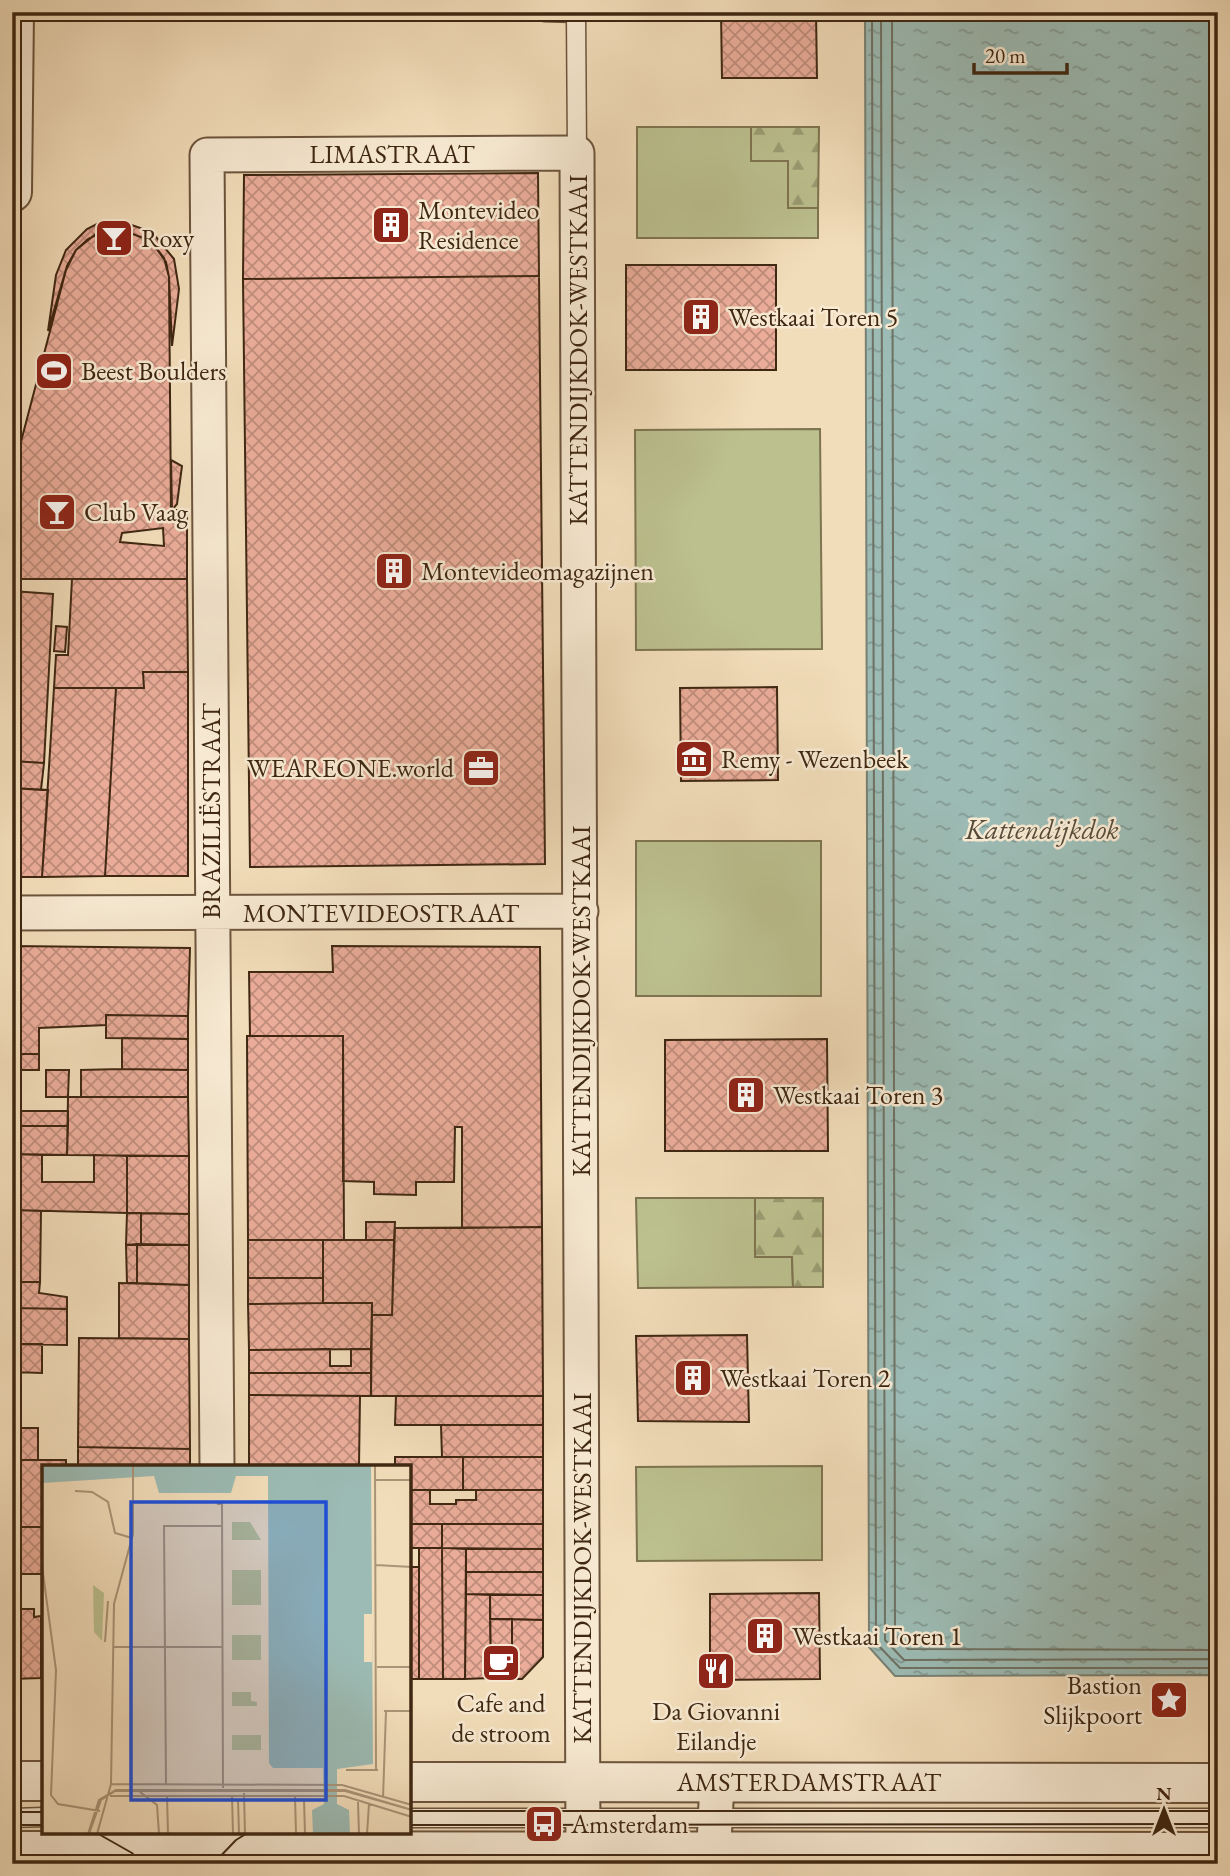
<svg xmlns="http://www.w3.org/2000/svg" width="1230" height="1876" viewBox="0 0 1230 1876" font-family="'EB Garamond',serif">
<style>
.grass{fill:#bcc08f;stroke:#7e7450;stroke-width:2}
.forest{fill:url(#forest-firs);stroke:#7e7450;stroke-width:2}
.water{fill:url(#water-ripples);stroke:#778073;stroke-width:2}
.pier{fill:#f2ddba}
.lines{fill:none;stroke-linecap:round;stroke-linejoin:round}
.shore{stroke:#6e7163;stroke-width:2}
.building{fill:url(#building-cross-hatch);stroke:#3f2712;stroke-width:2;fill-rule:evenodd}
.service-casing{stroke:#6c543c;stroke-width:21}
.minor-casing{stroke:#6c543c;stroke-width:37}
.tertiary-casing{stroke:#6c543c;stroke-width:42}
.service{stroke:#f7e9d2;stroke-width:18}
.minor{stroke:#f7e9d2;stroke-width:33}
.tertiary{stroke:#f7e9d2;stroke-width:38}
.tram{stroke:#3f2712;stroke-width:2}
.labels{text-anchor:middle;dominant-baseline:central;stroke-width:5;stroke-linejoin:round;paint-order:stroke}
.street-label{font-size:26px;fill:#3f2712;stroke:#f7e9d2}
.poi-label{font-size:26px;fill:#3f2712;stroke:#f7e9d2;text-anchor:start}
.water-label{font-size:28px;font-style:italic;fill:#564c3a;stroke:#f7e9d2}
.inset-road{fill:none;stroke:#aa9477;stroke-width:2}
.view{fill:#1d4ed8;fill-opacity:0.15;stroke:#1d4ed8;stroke-width:3.5}
.inset-edge{fill:none;stroke:#3f2712;stroke-width:3.5}
</style>
<defs>
<pattern id="forest-firs" width="22" height="20" patternUnits="userSpaceOnUse" patternTransform="scale(1.75)"><rect width="22" height="20" fill="#bcc08f"/><path d="M5 1l3.5 6h-7zM16 11l3.5 6h-7z" fill="#9a9c73"/></pattern>
<pattern id="water-ripples" width="26" height="14" patternUnits="userSpaceOnUse" patternTransform="scale(1.75)"><rect width="26" height="14" fill="#9cbbb4"/><path d="M2 4q2-2 4 0t4 0M15 11q2-2 4 0t4 0" fill="none" stroke="#819891"/></pattern>
<pattern id="building-cross-hatch" width="8" height="8" patternUnits="userSpaceOnUse" patternTransform="scale(1.75)"><rect width="8" height="8" fill="#ebad9a"/><path d="M0 0l8 8M0 8l8-8" fill="none" stroke="#c08d7c"/></pattern>
</defs>
<rect width="100%" height="100%" fill="#f2ddba"/>
<filter id="stains"><feTurbulence type="fractalNoise" baseFrequency=".00286" numOctaves="4"/><feColorMatrix values="0 0 0 0 .2 0 0 0 0 .09 0 0 0 0 .02 0 0 0 .5 -.17"/></filter>
<radialGradient id="worn" r=".72"><stop offset=".6" stop-color="#630" stop-opacity="0"/><stop offset="1" stop-color="#630" stop-opacity=".3"/></radialGradient>
<path class="grass" d="M 637,127 L 751,127 L 751,160 L 788,161 L 788,208 L 818,208 L 818,238 L 637,238 Z
M 820,429 L 822,649 L 636,650 L 635,430 Z
M 636,841 L 821,841 L 821,996 L 636,996 Z
M 636,1198 L 755,1198 L 755,1257 L 792,1257 L 793,1287 L 638,1288 Z
M 822,1466 L 822,1560 L 637,1561 L 636,1467 Z"/>
<path class="forest" d="M 751,127 L 819,127 L 818,208 L 788,208 L 788,161 L 751,161 Z
M 755,1198 L 823,1198 L 823,1287 L 793,1287 L 792,1257 L 755,1257 Z"/>
<path class="water" d="M 865,12 L 1218,12 L 1218,1864 L 1214,1864 L 1214,1680 L 1209,1675 L 895,1676 L 869,1647 Z"/>
<path class="pier" d="M 1211,1744 L 1218,1744 L 1218,1864 L 1211,1864 Z"/>
<g class="lines">
<path class="shore" d="M 872,12 L 876,1643 L 900,1668 L 1208,1668 L 1218,1674
M 881,12 L 885,1640 L 904,1660 L 1208,1659 L 1218,1662
M 892,12 L 895,1636 L 908,1649 L 1218,1650"/>
</g>
<path class="building" d="M 721,12 L 816,12 L 817,78 L 722,78 Z
M 538,173 L 539,276 L 243,279 L 244,175 Z
M 120,221 L 152,232 L 174,259 L 179,289 L 172,346 L 169,277 L 166,262 L 151,241 L 120,229 L 97,233 L 76,250 L 67,266 L 48,331 L 56,275 L 66,250 L 87,229 L 99,223 Z
M 120,229 L 151,241 L 164,258 L 169,277 L 171,510 L 187,510 L 187,579 L 12,579 L 12,476 L 66,270 L 76,250 L 88,239 L 106,230 ZM 163,528 L 164,546 L 120,542 L 122,533 Z
M 626,265 L 776,265 L 776,370 L 626,370 Z
M 539,276 L 545,864 L 250,867 L 243,279 Z
M 21,441 L 12,476 L 12,444 Z
M 171,460 L 182,466 L 177,504 L 172,510 Z
M 72,579 L 187,579 L 188,672 L 143,672 L 144,688 L 54,688 L 56,655 L 68,655 Z
M 12,591 L 53,594 L 44,763 L 12,761 Z
M 56,626 L 67,627 L 65,652 L 54,651 Z
M 143,672 L 188,672 L 188,876 L 105,876 L 116,688 L 144,688 Z
M 777,687 L 778,780 L 681,781 L 680,688 Z
M 54,688 L 116,688 L 105,876 L 42,877 Z
M 12,761 L 44,763 L 41,790 L 12,788 Z
M 12,788 L 48,790 L 42,877 L 12,877 Z
M 12,946 L 190,948 L 188,1016 L 106,1015 L 106,1025 L 39,1028 L 39,1054 L 12,1054 Z
M 332,946 L 540,947 L 542,1227 L 462,1228 L 462,1127 L 455,1127 L 454,1182 L 416,1182 L 416,1195 L 374,1194 L 374,1182 L 343,1181 L 343,1036 L 250,1036 L 249,972 L 333,972 Z
M 106,1015 L 188,1016 L 188,1039 L 106,1038 Z
M 247,1036 L 343,1036 L 344,1240 L 248,1240 Z
M 122,1038 L 188,1039 L 188,1070 L 122,1069 Z
M 827,1039 L 828,1151 L 665,1151 L 665,1040 Z
M 12,1054 L 39,1054 L 39,1070 L 12,1070 Z
M 122,1069 L 188,1070 L 188,1097 L 81,1097 L 81,1070 Z
M 12,1070 L 20,1070 L 20,1097 L 12,1097 Z
M 46,1070 L 69,1070 L 68,1097 L 46,1097 Z
M 12,1097 L 14,1111 L 68,1111 L 68,1126 L 12,1126 Z
M 68,1097 L 188,1097 L 189,1156 L 67,1155 Z
M 12,1126 L 68,1126 L 67,1155 L 12,1154 Z
M 12,1154 L 42,1155 L 42,1182 L 94,1182 L 94,1155 L 127,1156 L 127,1213 L 12,1210 Z
M 127,1156 L 189,1156 L 189,1214 L 127,1213 Z
M 12,1210 L 41,1211 L 40,1282 L 12,1282 Z
M 127,1213 L 141,1213 L 141,1245 L 126,1245 Z
M 141,1213 L 189,1214 L 189,1245 L 141,1245 Z
M 366,1222 L 395,1222 L 394,1240 L 366,1240 Z
M 542,1227 L 543,1396 L 371,1396 L 372,1315 L 392,1315 L 395,1228 Z
M 248,1240 L 323,1240 L 323,1278 L 248,1278 Z
M 323,1240 L 394,1240 L 392,1315 L 372,1315 L 372,1303 L 323,1303 Z
M 137,1244 L 137,1283 L 127,1283 L 126,1245 Z
M 137,1244 L 189,1245 L 189,1285 L 137,1283 Z
M 248,1278 L 323,1278 L 323,1303 L 248,1304 Z
M 12,1282 L 40,1282 L 39,1293 L 67,1297 L 67,1309 L 12,1308 Z
M 119,1283 L 189,1285 L 189,1339 L 119,1338 Z
M 323,1303 L 372,1303 L 371,1349 L 249,1350 L 248,1304 Z
M 12,1308 L 67,1309 L 67,1345 L 12,1344 Z
M 747,1335 L 749,1422 L 638,1421 L 636,1336 Z
M 79,1338 L 189,1339 L 190,1449 L 78,1447 Z
M 12,1344 L 42,1344 L 42,1373 L 12,1372 Z
M 330,1349 L 330,1366 L 351,1366 L 351,1349 L 371,1349 L 371,1373 L 249,1373 L 249,1350 Z
M 12,1372 L 19,1372 L 19,1393 L 12,1392 Z
M 249,1373 L 371,1373 L 371,1396 L 249,1395 Z
M 249,1395 L 360,1396 L 359,1466 L 249,1466 Z
M 396,1396 L 543,1396 L 543,1425 L 395,1425 Z
M 12,1411 L 19,1411 L 19,1428 L 12,1428 Z
M 441,1425 L 543,1425 L 543,1457 L 442,1457 Z
M 12,1428 L 38,1428 L 38,1460 L 12,1460 Z
M 78,1447 L 190,1449 L 190,1466 L 78,1466 Z
M 395,1457 L 463,1457 L 463,1490 L 410,1490 L 410,1466 L 395,1466 Z
M 463,1457 L 543,1457 L 543,1490 L 463,1490 Z
M 12,1460 L 66,1460 L 66,1466 L 44,1466 L 44,1527 L 12,1527 Z
M 410,1490 L 430,1490 L 430,1504 L 456,1504 L 456,1500 L 476,1500 L 476,1490 L 543,1490 L 543,1524 L 410,1524 Z
M 410,1524 L 442,1524 L 442,1548 L 410,1548 Z
M 442,1524 L 543,1524 L 543,1549 L 442,1548 Z
M 12,1527 L 44,1527 L 44,1574 L 12,1574 Z
M 419,1548 L 442,1548 L 443,1679 L 419,1679 Z
M 442,1548 L 466,1549 L 465,1679 L 443,1679 Z
M 466,1549 L 543,1549 L 543,1572 L 466,1572 Z
M 410,1567 L 419,1567 L 419,1679 L 410,1679 Z
M 466,1572 L 543,1572 L 543,1595 L 466,1594 Z
M 819,1593 L 820,1679 L 710,1680 L 710,1594 Z
M 466,1594 L 490,1595 L 491,1678 L 465,1679 Z
M 490,1595 L 543,1595 L 543,1620 L 490,1619 Z
M 12,1609 L 34,1609 L 34,1617 L 41,1616 L 41,1678 L 12,1679 Z
M 41,1616 L 44,1616 L 44,1678 L 41,1678 Z
M 490,1619 L 512,1619 L 512,1679 L 491,1678 Z
M 512,1619 L 543,1620 L 543,1657 L 522,1679 L 512,1679 Z"/>
<g class="lines">
<defs>
<path id="service" d="M 545,12 L 576,13 L 577,153
M 12,1818 L 44,1817
M 410,1818 L 1218,1818"/>
<path id="minor" d="M 12,913 L 581,911
M 217,1466 L 207,155 L 577,153 L 583,1850
M 713,1864 L 717,1782"/>
<path id="tertiary" d="M 12,192 L 14,12
M 12,1781 L 44,1781
M 410,1782 L 1218,1783
M 12,1851 L 1218,1852"/>
</defs>
<use href="#service" class="service-casing"/>
<use href="#minor" class="minor-casing"/>
<use href="#tertiary" class="tertiary-casing"/>
<use href="#service" class="service"/>
<use href="#minor" class="minor"/>
<use href="#tertiary" class="tertiary"/>
<path class="tram" d="M 410,1811 L 1218,1811
M 12,1812 L 44,1812
M 12,1825 L 44,1825
M 410,1825 L 1218,1824
M 95,1832 L 132,1853 L 141,1864
M 213,1864 L 236,1840 L 249,1832"/>
</g>
<defs>
<symbol id="building-square" viewBox="-11 -11 22 22"><rect x="-9" y="-9" width="18" height="18" rx="4" fill="#8f2418" stroke="#f7e9d2"/><path d="M-4-6H4V6H1V3H-1V6H-4ZM-2.5-4.3h1.7v1.8h-1.7ZM.8-4.3h1.7v1.8H.8ZM-2.5-1h1.7V.8h-1.7ZM.8-1h1.7V.8H.8Z" fill="#fff"/></symbol>
<symbol id="bar-square" viewBox="-11 -11 22 22"><rect x="-9" y="-9" width="18" height="18" rx="4" fill="#8f2418" stroke="#f7e9d2"/><path d="M-6-5H6L.8 .8V4.5H3.5V6h-7V4.5H-.8V.8Z" fill="#fff"/></symbol>
<symbol id="stadium-square" viewBox="-11 -11 22 22"><rect x="-9" y="-9" width="18" height="18" rx="4" fill="#8f2418" stroke="#f7e9d2"/><path d="M0-5a6.5 5 0 1 0 0 10a6.5 5 0 1 0 0-10ZM-3.5-1.8h7v3.6h-7Z" fill="#fff"/></symbol>
<symbol id="museum-square" viewBox="-11 -11 22 22"><rect x="-9" y="-9" width="18" height="18" rx="4" fill="#8f2418" stroke="#f7e9d2"/><path d="M0-6L6-3V-2H-6V-3ZM-5-1h2V3h-2ZM-1-1h2V3h-2ZM3-1h2V3H3ZM-6 4H6V6H-6Z" fill="#fff"/></symbol>
<symbol id="office-square" viewBox="-11 -11 22 22"><rect x="-9" y="-9" width="18" height="18" rx="4" fill="#8f2418" stroke="#f7e9d2"/><path d="M-6-3h4V-5.5h4V-3h4V5H-6ZM-1-4.5V-3h2v-1.5ZM-6 0V1H6V0Z" fill="#fff"/></symbol>
<symbol id="cafe-square" viewBox="-11 -11 22 22"><rect x="-9" y="-9" width="18" height="18" rx="4" fill="#8f2418" stroke="#f7e9d2"/><path d="M-5.5-4.5H6V0H3Q3 3.5 0 3.5H-2.5Q-5.5 3.5-5.5 0ZM3-3.2v2h1.7v-2ZM-6 4.5H4V6H-6Z" fill="#fff"/></symbol>
<symbol id="restaurant-square" viewBox="-11 -11 22 22"><rect x="-9" y="-9" width="18" height="18" rx="4" fill="#8f2418" stroke="#f7e9d2"/><path d="M-5-6h1v4h1v-4h1v4h1v-4h1v5L-1.5 .5V6h-2V.5L-5-1ZM5-6V6H3V1.5H1.5Q1.5-4 5-6Z" fill="#fff"/></symbol>
<symbol id="sight-square" viewBox="-11 -11 22 22"><rect x="-9" y="-9" width="18" height="18" rx="4" fill="#8f2418" stroke="#f7e9d2"/><path d="M0-6L1.8-2.2L6-1.7L2.9 1.2L3.7 5.4L0 3.3L-3.7 5.4L-2.9 1.2L-6-1.7L-1.8-2.2Z" fill="#fff"/></symbol>
<symbol id="bus-square" viewBox="-11 -11 22 22"><rect x="-9" y="-9" width="18" height="18" rx="4" fill="#8f2418" stroke="#f7e9d2"/><path d="M-5-6H5V4H4V6H2V4H-2V6H-4V4H-5ZM-3.5-4V0h7V-4ZM-3.5 1.2v1.5H-2V1.2ZM2 1.2v1.5H3.5V1.2Z" fill="#fff"/></symbol>
</defs>
<g fill-rule="evenodd">
<use href="#building-square" x="369" y="203" width="44" height="44"/>
<use href="#bar-square" x="92" y="216" width="44" height="44"/>
<use href="#building-square" x="679" y="295" width="44" height="44"/>
<use href="#stadium-square" x="32" y="349" width="44" height="44"/>
<use href="#bar-square" x="35" y="490" width="44" height="44"/>
<use href="#building-square" x="372" y="549" width="44" height="44"/>
<use href="#museum-square" x="672" y="737" width="44" height="44"/>
<use href="#office-square" x="459" y="746" width="44" height="44"/>
<use href="#building-square" x="724" y="1073" width="44" height="44"/>
<use href="#building-square" x="671" y="1356" width="44" height="44"/>
<use href="#building-square" x="743" y="1614" width="44" height="44"/>
<use href="#cafe-square" x="479" y="1641" width="44" height="44"/>
<use href="#restaurant-square" x="694" y="1649" width="44" height="44"/>
<use href="#sight-square" x="1147" y="1678" width="44" height="44"/>
<use href="#bus-square" x="522" y="1802" width="44" height="44"/>
</g>
<g class="labels">
<g class="street-label">
<text x="392" y="154">LIMASTRAAT</text>
<text transform="translate(578 350) rotate(-90)">KATTENDIJKDOK-WESTKAAI</text>
<text transform="translate(211 811) rotate(-90)">BRAZILIËSTRAAT</text>
<text x="381" y="913">MONTEVIDEOSTRAAT</text>
<text transform="translate(581 1001) rotate(-90)">KATTENDIJKDOK-WESTKAAI</text>
<text transform="translate(582 1568) rotate(-90)">KATTENDIJKDOK-WESTKAAI</text>
<text x="809" y="1782">AMSTERDAMSTRAAT</text>
</g>
<g class="poi-label">
<text x="418" y="210">Montevideo<tspan x="418" dy="30">Residence</tspan></text>
<text x="141" y="238">Roxy</text>
<text x="728" y="317">Westkaai Toren 5</text>
<text x="81" y="371">Beest Boulders</text>
<text x="84" y="512">Club Vaag</text>
<text x="421" y="571">Montevideomagazijnen</text>
<text x="721" y="759">Remy - Wezenbeek</text>
<text x="454" y="768" text-anchor="end">WEAREONE.world</text>
<text x="773" y="1095">Westkaai Toren 3</text>
<text x="720" y="1378">Westkaai Toren 2</text>
<text x="792" y="1636">Westkaai Toren 1</text>
<text x="1142" y="1685" text-anchor="end">Bastion<tspan x="1142" dy="30">Slijkpoort</tspan></text>
<text x="501" y="1703" text-anchor="middle">Cafe and<tspan x="501" dy="30">de stroom</tspan></text>
<text x="716" y="1711" text-anchor="middle">Da Giovanni<tspan x="716" dy="30">Eilandje</tspan></text>
<text x="571" y="1824">Amsterdam</text>
</g>
<g class="water-label">
<text x="1042" y="829">Kattendijkdok</text>
</g>
</g>
<g transform="translate(42 1465)">
<rect width="369" height="369" fill="#f2ddba"/>
<path d="M 190,57 L 208,57 L 219,75 L 190,75 ZM 190,105 L 219,105 L 219,140 L 190,140 ZM 51,120 L 62,128 L 60,176 L 52,167 ZM 190,170 L 219,170 L 219,195 L 190,195 ZM 190,227 L 209,227 L 209,236 L 215,237 L 215,241 L 190,241 ZM 190,270 L 219,270 L 219,285 L 190,285 Z" fill="#bcc08f"/>
<path d="M 0,0 L 329,0 L 331,299 L 295,304 L 295,339 L 307,345 L 308,369 L 271,369 L 270,345 L 282,339 L 281,303 L 231,303 L 227,298 L 226,11 L 194,11 L 189,28 L 117,28 L 112,11 L 0,18 Z" fill="#9cbbb4"/>
<path d="M 322,149 L 330,149 L 330,197 L 322,197 Z" fill="#f2ddba"/>
<path class="inset-road" d="M 333,0 L 334,305M 333,15 L 370,15M 33,26 L 50,27 L 66,37 L 73,68 L 90,73M 175,39 L 180,39 L 181,323M 334,100 L 370,102M 0,101 L 14,205 L 9,330 L 16,339 L 58,346M 63,177 L 66,136M 72,182 L 181,182M 335,202 L 370,202M 342,246 L 370,246M 304,305 L 336,305M 69,319 L 300,320 L 370,340M 124,320 L 122,61 L 181,61M 98,327 L 115,340 L 117,369M 202,328 L 203,369M 68,331 L 302,331 L 370,352M 125,331 L 126,369M 190,331 L 191,369M 253,331 L 254,369M 341,333 L 344,246M 262,334 L 263,369M 196,335 L 197,369M 316,337 L 317,369M 46,369 L 57,335 L 74,325 L 303,325 L 370,345M 47,369 L 59,335 L 73,326 L 303,326 L 370,345M 55,369 L 69,319 L 72,139 L 91,69 L 91,0M 325,369 L 327,339"/>
<path class="view" d="M 89,37 L 284,37 L 284,335 L 89,335 Z"/>
<rect width="369" height="369" class="inset-edge"/>
</g>
<rect width="1230" height="1876" fill="none" stroke="#f2ddba" stroke-width="42"/>
<rect x="14" y="14" width="1202" height="1848" fill="none" stroke="#3f2712" stroke-width="3.5"/>
<rect x="21" y="21" width="1188" height="1834" fill="none" stroke="#3f2712" stroke-width="2"/>
<g transform="translate(1164 1810)" stroke="#f7e9d2" stroke-width="5" paint-order="stroke">
<path d="M0-5L12 26L0 18L-12 26Z" fill="#3f2712"/>
<text y="-10" font-size="19" font-weight="bold" text-anchor="middle" fill="#3f2712">N</text>
</g>
<path d="M974 63v10h93v-10" fill="none" stroke="#3f2712" stroke-width="3.5"/>
<text x="985" y="63" font-size="21" fill="#3f2712" stroke="#f7e9d2" stroke-width="5" paint-order="stroke">20 m</text>
<rect width="100%" height="100%" filter="url(#stains)"/>
<rect width="100%" height="100%" fill="url(#worn)"/>
</svg>
